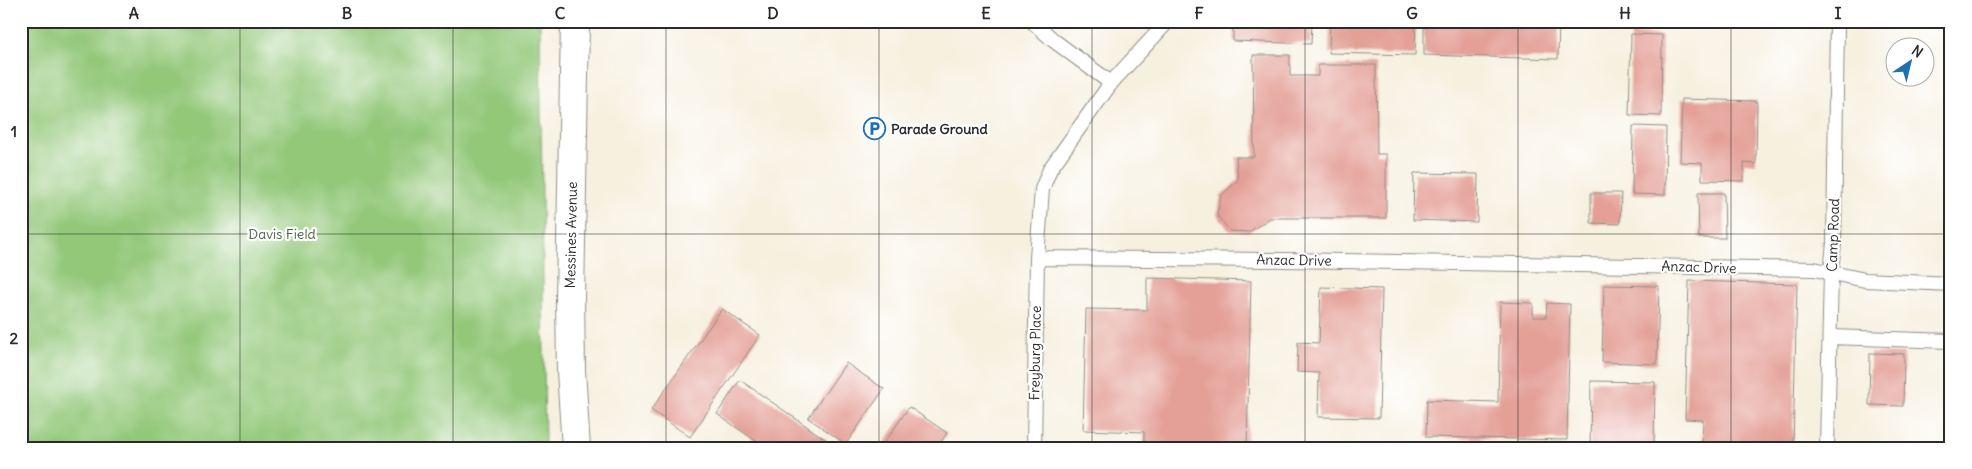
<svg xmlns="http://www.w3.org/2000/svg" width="1972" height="469" viewBox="0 0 1972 469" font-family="Delius,sans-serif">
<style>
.green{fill:#93c879;stroke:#5f7a52}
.building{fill:#e4a097}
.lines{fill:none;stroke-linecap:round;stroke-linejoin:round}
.service-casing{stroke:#908e85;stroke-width:16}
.tertiary-casing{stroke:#908e85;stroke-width:30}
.service{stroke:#fff;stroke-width:14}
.tertiary{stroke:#fff;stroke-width:28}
.grid{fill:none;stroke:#2b2b2b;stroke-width:1;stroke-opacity:0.55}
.labels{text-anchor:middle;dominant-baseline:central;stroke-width:4.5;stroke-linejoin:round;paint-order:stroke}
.poi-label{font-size:14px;font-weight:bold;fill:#2b2b2b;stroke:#fff;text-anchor:start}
.park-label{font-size:14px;fill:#4f6246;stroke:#fff}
.street-label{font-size:14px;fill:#2b2b2b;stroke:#fff}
.neatline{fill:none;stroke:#2b2b2b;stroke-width:2}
.grid-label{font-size:16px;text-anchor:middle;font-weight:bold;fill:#2b2b2b}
</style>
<rect width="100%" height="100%" fill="#fff"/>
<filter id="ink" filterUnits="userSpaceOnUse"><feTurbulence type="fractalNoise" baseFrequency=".02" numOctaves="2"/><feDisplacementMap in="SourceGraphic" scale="10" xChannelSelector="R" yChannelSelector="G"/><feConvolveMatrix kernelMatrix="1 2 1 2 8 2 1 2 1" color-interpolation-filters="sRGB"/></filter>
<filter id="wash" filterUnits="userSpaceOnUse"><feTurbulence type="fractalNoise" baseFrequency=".0096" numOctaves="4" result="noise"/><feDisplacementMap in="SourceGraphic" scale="20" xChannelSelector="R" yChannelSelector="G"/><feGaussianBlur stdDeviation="1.12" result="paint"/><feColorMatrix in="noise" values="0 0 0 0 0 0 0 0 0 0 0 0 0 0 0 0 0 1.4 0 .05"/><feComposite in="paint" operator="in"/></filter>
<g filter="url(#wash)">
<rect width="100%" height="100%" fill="#f6f0df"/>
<path class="green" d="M 21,21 L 540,21 L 545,448 L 21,448 Z"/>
<g id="blocks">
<path class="building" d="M 1233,21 L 1312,21 L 1311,44 L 1233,41 Z
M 1330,21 L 1416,21 L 1415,55 L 1329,53 Z
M 1424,21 L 1559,21 L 1558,59 L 1424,55 Z
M 1631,34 L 1662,35 L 1661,116 L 1629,115 Z
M 1253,55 L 1290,55 L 1290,76 L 1318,76 L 1318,65 L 1376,65 L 1377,154 L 1386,154 L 1386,218 L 1270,218 L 1249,232 L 1230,231 L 1217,215 L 1221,196 L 1238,180 L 1236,157 L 1254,157 Z
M 1682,99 L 1757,101 L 1756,164 L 1744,163 L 1744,181 L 1702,180 L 1702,163 L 1680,162 Z
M 1633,126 L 1666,127 L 1665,195 L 1632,194 Z
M 1414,173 L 1478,174 L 1477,222 L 1413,220 Z
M 1591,193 L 1621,193 L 1620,224 L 1591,223 Z
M 1698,193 L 1724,193 L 1725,238 L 1699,238 Z
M 1147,278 L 1251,281 L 1247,448 L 1144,448 L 1144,432 L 1083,430 L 1086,309 L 1147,310 Z
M 1689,281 L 1797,284 L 1793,448 L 1702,448 L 1703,420 L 1685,419 Z
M 1604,285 L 1659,286 L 1657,364 L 1602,362 Z
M 1321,287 L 1382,289 L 1379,418 L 1318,417 L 1319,373 L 1297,372 L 1298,342 L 1319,343 Z
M 1500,302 L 1533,303 L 1533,317 L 1546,317 L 1547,303 L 1570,304 L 1567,440 L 1426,437 L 1427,400 L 1498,402 Z
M 722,309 L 760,335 L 690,437 L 651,410 Z
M 1870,353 L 1904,354 L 1903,406 L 1869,405 Z
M 846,363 L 884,389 L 846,444 L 808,418 Z
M 740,380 L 838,448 L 766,448 L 717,414 Z
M 1591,381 L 1655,382 L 1654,448 L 1590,448 Z
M 909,407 L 947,433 L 937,448 L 881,448 Z"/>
</g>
</g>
<g filter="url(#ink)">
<use href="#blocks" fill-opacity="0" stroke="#908e85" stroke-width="1"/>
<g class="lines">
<defs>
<path id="service" d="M 1032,21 L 1053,40 L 1111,83
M 1037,258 L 1284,260 L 1814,269 L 1865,280 L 1951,284
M 1830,337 L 1951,341
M 1034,448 L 1037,258 L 1042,189 L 1050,169 L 1111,83 L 1168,21
M 1827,448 L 1831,272 L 1834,243 L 1837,21"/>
<path id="tertiary" d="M 575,21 L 570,298 L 571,371 L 576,448"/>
</defs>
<use href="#service" class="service-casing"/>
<use href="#tertiary" class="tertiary-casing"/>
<use href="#service" class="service"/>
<use href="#tertiary" class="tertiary"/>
</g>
</g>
<path class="grid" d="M 240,21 L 240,448M 453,21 L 453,448M 666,21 L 666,448M 879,21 L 879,448M 1092,21 L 1092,448M 1305,21 L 1305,448M 1518,21 L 1518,448M 1731,21 L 1731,448M 21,234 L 1951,234"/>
<defs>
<symbol id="parking-ring" viewBox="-11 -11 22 22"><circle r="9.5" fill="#fff" stroke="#1f6fb2" stroke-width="1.5"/><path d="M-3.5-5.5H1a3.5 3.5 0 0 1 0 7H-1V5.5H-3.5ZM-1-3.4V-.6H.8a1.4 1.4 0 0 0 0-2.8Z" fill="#1f6fb2"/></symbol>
</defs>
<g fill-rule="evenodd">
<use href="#parking-ring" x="862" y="116" width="25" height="25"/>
</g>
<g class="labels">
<g class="poi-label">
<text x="891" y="129">Parade Ground</text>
</g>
<g class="park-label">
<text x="282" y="234">Davis Field</text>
</g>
<g class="street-label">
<text transform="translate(571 235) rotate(-89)">Messines Avenue</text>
<text transform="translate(1833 235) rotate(-88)">Camp Road</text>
<text transform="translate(1294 260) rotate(1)">Anzac Drive</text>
<text transform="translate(1699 267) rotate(2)">Anzac Drive</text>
<text transform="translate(1035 353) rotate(-89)">Freyburg Place</text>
</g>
</g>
<rect width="1972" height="469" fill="none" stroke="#fff" stroke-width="55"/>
<g transform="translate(1910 62) rotate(35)"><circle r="24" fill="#ffffff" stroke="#aaaaaa"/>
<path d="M0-4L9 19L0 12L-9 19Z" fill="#1f6fb2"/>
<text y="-8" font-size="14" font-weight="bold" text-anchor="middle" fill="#2b2b2b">N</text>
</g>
<rect x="28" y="28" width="1916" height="414" class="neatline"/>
<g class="grid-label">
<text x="134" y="19">A</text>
<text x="347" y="19">B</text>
<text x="560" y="19">C</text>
<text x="773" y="19">D</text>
<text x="986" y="19">E</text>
<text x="1199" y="19">F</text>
<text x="1412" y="19">G</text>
<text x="1625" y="19">H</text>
<text x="1838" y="19">I</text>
<text x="14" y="137">1</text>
<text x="14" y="344">2</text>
</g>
</svg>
